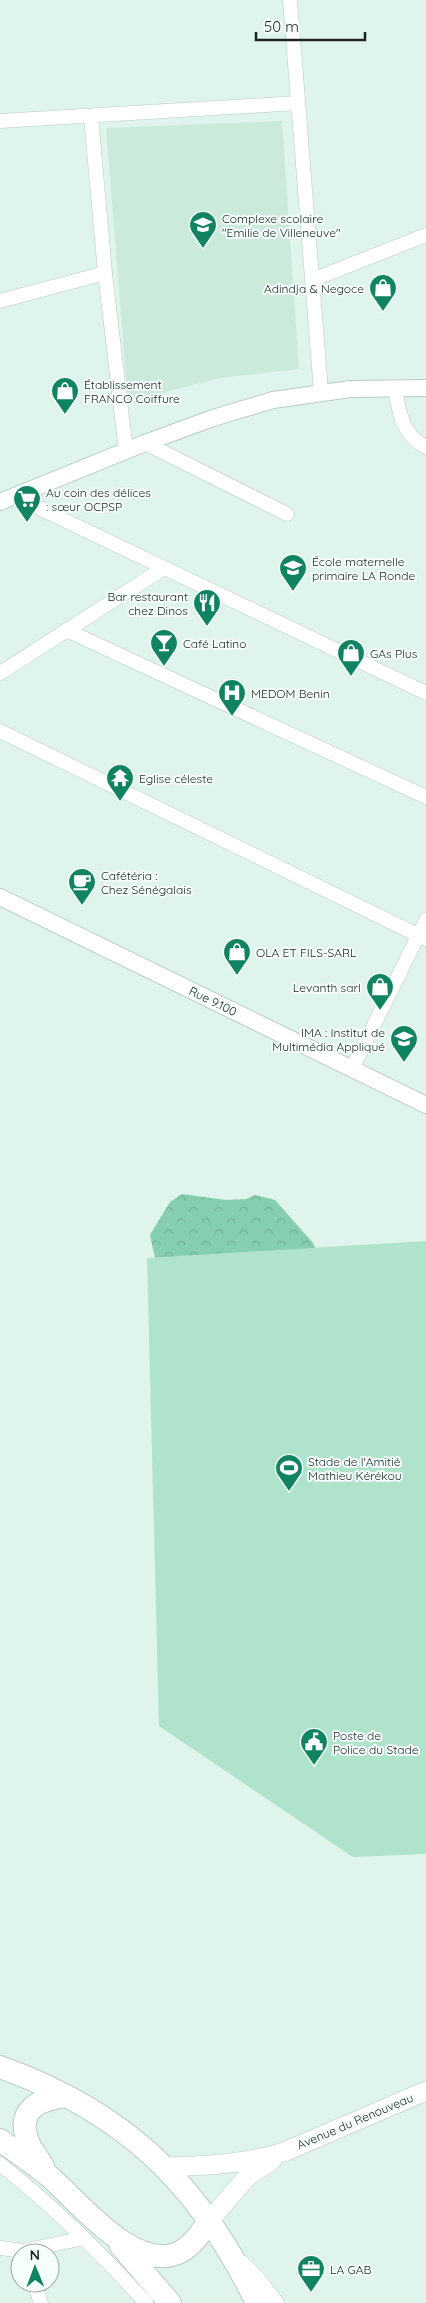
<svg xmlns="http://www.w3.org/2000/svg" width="426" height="2303" viewBox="0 0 426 2303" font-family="Quicksand,sans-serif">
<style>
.built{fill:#cceadc}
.forest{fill:url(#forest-crowns)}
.pitch{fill:#afe3cc}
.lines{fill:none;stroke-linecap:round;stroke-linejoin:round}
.minor-casing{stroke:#b7ccc2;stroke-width:15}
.tertiary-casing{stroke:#b7ccc2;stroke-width:18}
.secondary-casing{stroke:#b7ccc2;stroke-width:20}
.trunk-casing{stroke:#b7ccc2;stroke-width:24}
.minor{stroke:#fff;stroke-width:14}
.tertiary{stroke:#fff;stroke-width:16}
.secondary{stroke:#fff;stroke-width:19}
.trunk{stroke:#fff;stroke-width:22}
.labels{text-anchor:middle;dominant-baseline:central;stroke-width:4;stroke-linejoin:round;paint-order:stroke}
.poi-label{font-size:12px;fill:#1c2421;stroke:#f5fefa;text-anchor:start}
.street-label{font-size:12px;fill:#1c2421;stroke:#f5fefa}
</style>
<defs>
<pattern id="forest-crowns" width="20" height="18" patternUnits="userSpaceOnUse" patternTransform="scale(1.25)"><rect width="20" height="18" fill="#85ceb0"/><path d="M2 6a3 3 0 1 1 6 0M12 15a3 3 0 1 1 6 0" fill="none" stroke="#72b197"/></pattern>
</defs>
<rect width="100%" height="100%" fill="#dff4ea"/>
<path class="built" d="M 282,121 L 299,369 L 220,378 L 128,402 L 106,128 Z"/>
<path class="forest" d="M 182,1194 L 226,1200 L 246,1199 L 255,1195 L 275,1200 L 313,1243 L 321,1262 L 160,1281 L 150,1235 L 170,1202 Z"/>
<path class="pitch" d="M 426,1241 L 426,1854 L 353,1857 L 159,1726 L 147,1258 Z"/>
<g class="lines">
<defs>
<path id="minor" d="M 290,0 L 321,392
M 91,117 L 105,273 L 126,451
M 0,121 L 298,103
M 312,280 L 426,235
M 0,301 L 105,273
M 395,388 C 399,412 402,435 426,447
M 145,443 L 287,514
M 14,496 L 426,693
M 66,630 L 426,797
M 0,673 L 164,568
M 0,731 L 426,939
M 352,1069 L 426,920
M 0,2164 C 53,2206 101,2253 146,2303
M 0,2248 L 23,2251 L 84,2238
M 242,2262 L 257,2277 L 277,2303
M 34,2283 L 41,2303"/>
<path id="tertiary" d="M 0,502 L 145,443 L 213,418 L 273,400 L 350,389 L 426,388
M 0,897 L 426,1105"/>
<path id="secondary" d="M 165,2167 C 205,2166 245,2164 284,2152 L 426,2091
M 210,2220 L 248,2176 L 272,2160"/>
<path id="trunk" d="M 0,2067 C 126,2112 199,2184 257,2303
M 0,2140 C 16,2152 34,2163 50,2177 C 79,2202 134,2272 178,2253 C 192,2247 202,2231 210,2220
M 43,2166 C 38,2158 30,2149 27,2139 C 17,2108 41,2099 66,2096
M 121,2246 L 170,2303"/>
</defs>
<use href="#minor" class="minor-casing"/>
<use href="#tertiary" class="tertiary-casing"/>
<use href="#secondary" class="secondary-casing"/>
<use href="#trunk" class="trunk-casing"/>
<use href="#minor" class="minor"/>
<use href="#tertiary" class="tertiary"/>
<use href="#secondary" class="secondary"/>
<use href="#trunk" class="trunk"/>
</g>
<defs>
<symbol id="school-pin" viewBox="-11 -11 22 30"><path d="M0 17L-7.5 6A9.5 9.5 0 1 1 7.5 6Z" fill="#108361" stroke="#f5fefa"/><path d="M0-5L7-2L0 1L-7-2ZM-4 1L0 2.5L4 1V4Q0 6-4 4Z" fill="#fff"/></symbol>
<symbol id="shop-pin" viewBox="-11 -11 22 30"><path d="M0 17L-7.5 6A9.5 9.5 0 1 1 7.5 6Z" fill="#108361" stroke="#f5fefa"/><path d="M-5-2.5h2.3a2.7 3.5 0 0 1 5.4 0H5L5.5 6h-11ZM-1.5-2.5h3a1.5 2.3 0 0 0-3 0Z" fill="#fff"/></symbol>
<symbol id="supermarket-pin" viewBox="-11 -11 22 30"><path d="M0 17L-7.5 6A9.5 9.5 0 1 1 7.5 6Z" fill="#108361" stroke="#f5fefa"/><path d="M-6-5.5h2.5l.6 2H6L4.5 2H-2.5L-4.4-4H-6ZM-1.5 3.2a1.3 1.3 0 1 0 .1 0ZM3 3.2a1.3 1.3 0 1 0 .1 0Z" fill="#fff"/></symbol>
<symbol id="restaurant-pin" viewBox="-11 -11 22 30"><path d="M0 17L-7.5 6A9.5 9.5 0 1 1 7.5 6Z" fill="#108361" stroke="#f5fefa"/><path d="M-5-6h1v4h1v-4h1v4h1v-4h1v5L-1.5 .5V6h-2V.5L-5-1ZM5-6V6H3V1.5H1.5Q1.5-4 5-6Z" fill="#fff"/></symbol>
<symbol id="bar-pin" viewBox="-11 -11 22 30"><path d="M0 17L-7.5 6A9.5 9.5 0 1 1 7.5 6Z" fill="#108361" stroke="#f5fefa"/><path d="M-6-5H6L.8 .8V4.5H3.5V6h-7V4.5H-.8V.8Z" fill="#fff"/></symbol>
<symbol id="hospital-pin" viewBox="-11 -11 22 30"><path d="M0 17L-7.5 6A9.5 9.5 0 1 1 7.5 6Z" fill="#108361" stroke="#f5fefa"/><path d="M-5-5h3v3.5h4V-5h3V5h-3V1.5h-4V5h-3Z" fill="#fff"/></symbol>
<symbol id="temple-pin" viewBox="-11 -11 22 30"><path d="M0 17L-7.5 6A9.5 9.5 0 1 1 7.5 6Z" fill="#108361" stroke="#f5fefa"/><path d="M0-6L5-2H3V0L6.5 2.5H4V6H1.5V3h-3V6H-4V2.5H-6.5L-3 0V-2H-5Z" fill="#fff"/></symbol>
<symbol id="cafe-pin" viewBox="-11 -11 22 30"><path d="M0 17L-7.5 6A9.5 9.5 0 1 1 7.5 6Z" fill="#108361" stroke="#f5fefa"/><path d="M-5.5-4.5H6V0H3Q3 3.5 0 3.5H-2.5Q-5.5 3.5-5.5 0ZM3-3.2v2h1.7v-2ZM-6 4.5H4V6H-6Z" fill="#fff"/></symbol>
<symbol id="stadium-pin" viewBox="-11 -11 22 30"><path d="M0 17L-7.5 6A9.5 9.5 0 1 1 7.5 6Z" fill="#108361" stroke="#f5fefa"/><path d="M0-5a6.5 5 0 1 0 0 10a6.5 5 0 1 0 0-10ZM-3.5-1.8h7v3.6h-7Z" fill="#fff"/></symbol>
<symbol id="civic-pin" viewBox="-11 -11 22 30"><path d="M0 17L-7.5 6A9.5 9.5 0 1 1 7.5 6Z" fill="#108361" stroke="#f5fefa"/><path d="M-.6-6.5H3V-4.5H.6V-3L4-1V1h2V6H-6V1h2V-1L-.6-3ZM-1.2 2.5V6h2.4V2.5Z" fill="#fff"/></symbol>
<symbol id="office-pin" viewBox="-11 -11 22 30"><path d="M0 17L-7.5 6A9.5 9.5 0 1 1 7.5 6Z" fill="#108361" stroke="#f5fefa"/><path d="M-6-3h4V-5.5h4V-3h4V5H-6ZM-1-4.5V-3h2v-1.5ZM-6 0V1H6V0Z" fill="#fff"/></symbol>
</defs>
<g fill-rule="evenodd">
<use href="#school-pin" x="187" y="209" width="32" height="43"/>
<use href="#shop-pin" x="367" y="272" width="32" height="43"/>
<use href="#shop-pin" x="49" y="375" width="32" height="43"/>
<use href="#supermarket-pin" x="11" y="483" width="32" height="43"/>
<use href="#school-pin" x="277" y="552" width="32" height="43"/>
<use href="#restaurant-pin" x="191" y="587" width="32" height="43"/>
<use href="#bar-pin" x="148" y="627" width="32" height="43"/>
<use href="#shop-pin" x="335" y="637" width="32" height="43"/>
<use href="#hospital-pin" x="216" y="677" width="32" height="43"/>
<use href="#temple-pin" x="104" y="762" width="32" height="43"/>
<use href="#cafe-pin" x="66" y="866" width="32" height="43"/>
<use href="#shop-pin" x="221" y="936" width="32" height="43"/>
<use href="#shop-pin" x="364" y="971" width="32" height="43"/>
<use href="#school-pin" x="388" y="1023" width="32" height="43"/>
<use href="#stadium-pin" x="273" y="1452" width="32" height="43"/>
<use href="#civic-pin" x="298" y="1726" width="32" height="43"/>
<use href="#office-pin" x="295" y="2253" width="32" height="43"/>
</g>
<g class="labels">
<g class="poi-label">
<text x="222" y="218">Complexe scolaire<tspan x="222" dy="14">"Emilie de Villeneuve"</tspan></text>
<text x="364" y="288" text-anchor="end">Adindja &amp; Negoce</text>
<text x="84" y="384">Établissement<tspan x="84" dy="14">FRANCO Coiffure</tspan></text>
<text x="46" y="492">Au coin des délices<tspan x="46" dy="14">: sœur OCPSP</tspan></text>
<text x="312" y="561">École maternelle<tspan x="312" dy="14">primaire LA Ronde</tspan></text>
<text x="188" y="596" text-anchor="end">Bar restaurant<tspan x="188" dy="14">chez Dinos</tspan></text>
<text x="183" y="643">Café Latino</text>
<text x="370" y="653">GAs Plus</text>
<text x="251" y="693">MEDOM Benin</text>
<text x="139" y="778">Eglise céleste</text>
<text x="101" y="875">Cafétéria :<tspan x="101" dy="14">Chez Sénégalais</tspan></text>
<text x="256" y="952">OLA ET FILS-SARL</text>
<text x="361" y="987" text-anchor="end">Levanth sarl</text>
<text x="385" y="1032" text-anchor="end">IMA : Institut de<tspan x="385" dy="14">Multimédia Appliqué</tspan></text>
<text x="308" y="1461">Stade de l'Amitié<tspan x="308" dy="14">Mathieu Kérékou</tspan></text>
<text x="333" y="1735">Poste de<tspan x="333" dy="14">Police du Stade</tspan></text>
<text x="330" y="2269">LA GAB</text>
</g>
<g class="street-label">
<text transform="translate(213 1001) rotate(26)">Rue 9.100</text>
<text transform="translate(355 2121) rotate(-23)">Avenue du Renouveau</text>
</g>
</g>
<g transform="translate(35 2268) rotate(359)"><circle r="24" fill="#f5fefa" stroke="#9ea7a3"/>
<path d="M0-4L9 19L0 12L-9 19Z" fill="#108361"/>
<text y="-8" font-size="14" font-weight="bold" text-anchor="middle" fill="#1c2421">N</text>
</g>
<path d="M256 32v8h109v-8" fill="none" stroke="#1c2421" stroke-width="2.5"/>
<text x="264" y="32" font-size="15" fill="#1c2421" stroke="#f5fefa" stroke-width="4" paint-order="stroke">50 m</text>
</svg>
